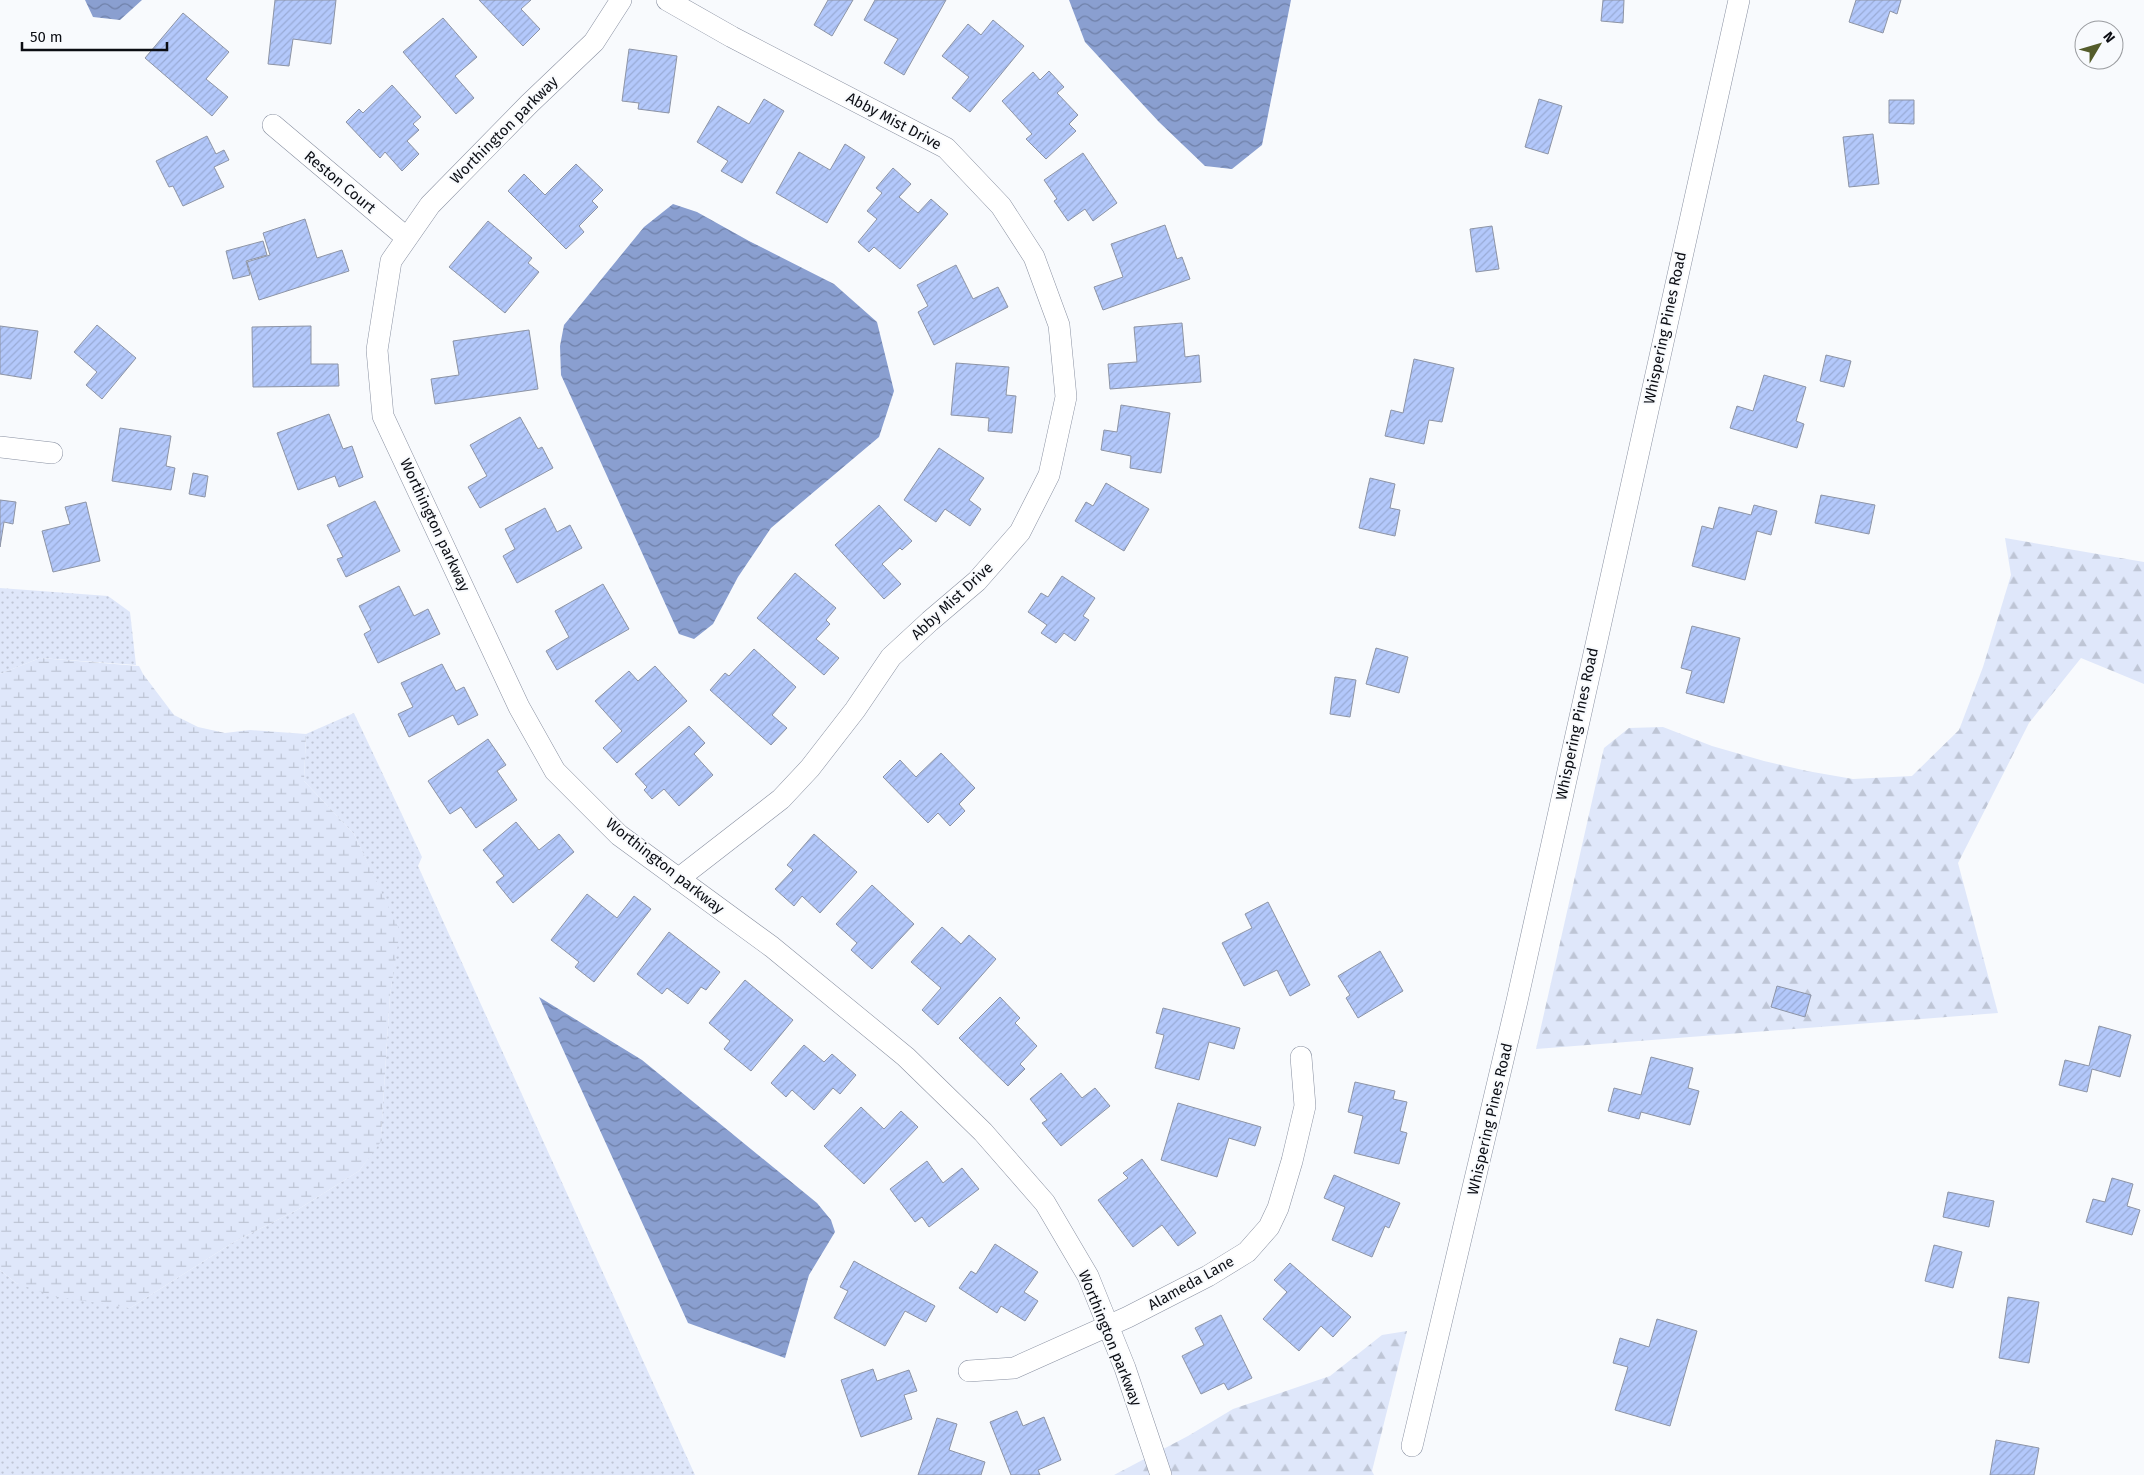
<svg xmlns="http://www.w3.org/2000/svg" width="2144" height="1475" viewBox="0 0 2144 1475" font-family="'Fira Sans',sans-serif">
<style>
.grass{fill:url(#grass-dots)}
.forest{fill:url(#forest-firs)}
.wetland{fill:url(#wetland-marsh)}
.water{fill:url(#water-waves)}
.building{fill:url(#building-hatch);stroke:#8d94a5}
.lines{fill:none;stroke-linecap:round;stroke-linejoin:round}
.minor-casing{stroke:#8990a1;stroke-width:22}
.minor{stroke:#fff;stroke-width:21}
.labels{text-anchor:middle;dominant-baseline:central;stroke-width:4;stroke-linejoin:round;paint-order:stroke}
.street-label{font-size:15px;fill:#0b0d13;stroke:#f8fafd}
</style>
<defs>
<pattern id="grass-dots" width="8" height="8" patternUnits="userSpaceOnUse" patternTransform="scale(1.25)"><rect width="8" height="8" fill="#dfe7fa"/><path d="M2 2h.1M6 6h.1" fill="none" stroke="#bec5d5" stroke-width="1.8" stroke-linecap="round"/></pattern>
<pattern id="forest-firs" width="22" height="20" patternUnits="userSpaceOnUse" patternTransform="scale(1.25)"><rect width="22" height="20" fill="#dfe7fa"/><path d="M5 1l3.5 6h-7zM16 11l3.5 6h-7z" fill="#bec5d5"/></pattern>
<pattern id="wetland-marsh" width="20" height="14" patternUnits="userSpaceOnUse" patternTransform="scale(1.25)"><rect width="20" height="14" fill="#dfe7fa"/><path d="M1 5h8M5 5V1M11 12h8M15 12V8" fill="none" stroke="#bec5d5"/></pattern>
<pattern id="water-waves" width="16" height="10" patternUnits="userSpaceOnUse" patternTransform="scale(1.25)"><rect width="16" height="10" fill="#8a9fd0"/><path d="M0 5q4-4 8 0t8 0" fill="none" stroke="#6f80a8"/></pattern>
<pattern id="building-hatch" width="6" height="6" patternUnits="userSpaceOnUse" patternTransform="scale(1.25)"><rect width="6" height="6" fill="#b3c8fb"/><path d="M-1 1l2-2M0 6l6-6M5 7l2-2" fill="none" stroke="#99abd6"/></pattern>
</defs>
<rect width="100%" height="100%" fill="#f8fafd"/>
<path class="grass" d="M 0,588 L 108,596 L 130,612 L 136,665 L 40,658 L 0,674 Z
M 354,713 L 422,857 L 418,866 L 695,1475 L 0,1475 L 0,1270 L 16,1283 L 130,1308 L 234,1242 L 297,1210 L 359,1171 L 382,1139 L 381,1135 L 390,995 L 399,931 L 354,834 L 304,781 L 306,734 Z"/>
<path class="forest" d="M 2005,538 L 2144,562 L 2144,684 L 2081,658 L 2029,723 L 1958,863 L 1998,1013 L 1536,1049 L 1604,748 L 1629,728 L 1663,727 L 1712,746 L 1764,761 L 1807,771 L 1853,779 L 1912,776 L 1959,730 L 1983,667 L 2011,575 Z
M 1407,1331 L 1372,1471 L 1374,1475 L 1114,1475 L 1188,1436 L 1233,1409 L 1330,1376 L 1382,1335 Z"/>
<path class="wetland" d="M 40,658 L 139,666 L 143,674 L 174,715 L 198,727 L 225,733 L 250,730 L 306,734 L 304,781 L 354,834 L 400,931 L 390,995 L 381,1135 L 383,1139 L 359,1171 L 297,1210 L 234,1242 L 130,1308 L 52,1296 L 16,1283 L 0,1270 L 0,674 Z"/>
<path class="water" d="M 85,0 L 142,0 L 120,20 L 93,17 Z
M 1069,0 L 1291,0 L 1262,145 L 1232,169 L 1205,166 L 1159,122 L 1085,42 Z
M 673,204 L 697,212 L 749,241 L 834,284 L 877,322 L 894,391 L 879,437 L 771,528 L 738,577 L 713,624 L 694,639 L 679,634 L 561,375 L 560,346 L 564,325 L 644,227 Z
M 539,997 L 642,1060 L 817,1203 L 831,1220 L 835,1232 L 809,1275 L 785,1358 L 688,1323 Z"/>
<path class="building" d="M 275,0 L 336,0 L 331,44 L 293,39 L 289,66 L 268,64 Z
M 479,0 L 531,0 L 521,9 L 540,29 L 523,46 Z
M 828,0 L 853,0 L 832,36 L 814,25 Z
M 875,0 L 946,0 L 904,75 L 884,63 L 898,39 L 864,20 Z
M 1603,0 L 1624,0 L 1623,23 L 1601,21 Z
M 1856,0 L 1901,0 L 1897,14 L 1890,11 L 1883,33 L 1849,22 Z
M 183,13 L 229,52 L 206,79 L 228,97 L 212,116 L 145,58 Z
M 443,18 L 477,57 L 455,76 L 474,98 L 456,114 L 403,52 Z
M 993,20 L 1024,46 L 970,112 L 952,98 L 969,77 L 942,56 L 968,24 L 981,35 Z
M 629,49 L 677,56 L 669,113 L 638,109 L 639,103 L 622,101 Z
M 1049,71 L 1064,87 L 1057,93 L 1078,115 L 1069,124 L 1076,131 L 1046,159 L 1026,139 L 1032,134 L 1002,101 L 1033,72 L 1040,80 Z
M 392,85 L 421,117 L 413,124 L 419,130 L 407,141 L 419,154 L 402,171 L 385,152 L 380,158 L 346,122 L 359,109 L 363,113 Z
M 764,99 L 784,111 L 742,183 L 721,171 L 728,161 L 697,142 L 718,106 L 749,124 Z
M 1539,99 L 1562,106 L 1548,154 L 1525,147 Z
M 1889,100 L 1914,100 L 1914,124 L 1889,123 Z
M 1873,134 L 1879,184 L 1849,187 L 1843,137 Z
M 207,136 L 216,154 L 224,150 L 229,160 L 214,167 L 224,187 L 183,206 L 173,186 L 169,187 L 156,161 Z
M 845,144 L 865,157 L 827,223 L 776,193 L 799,152 L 830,170 Z
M 1083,153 L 1117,203 L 1093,221 L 1085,209 L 1068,221 L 1054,201 L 1057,199 L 1044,180 Z
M 576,164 L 603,190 L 592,201 L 598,207 L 579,226 L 584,232 L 566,249 L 508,191 L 524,174 L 545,195 Z
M 893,168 L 911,184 L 899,197 L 918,213 L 931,199 L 948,214 L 900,269 L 874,247 L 869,252 L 858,242 L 877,219 L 867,211 L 882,193 L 876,188 Z
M 305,219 L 317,258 L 342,250 L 349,271 L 259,300 L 247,262 L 270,255 L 263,233 Z
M 488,221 L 532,258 L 528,263 L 539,272 L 505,313 L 449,267 Z
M 1165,225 L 1177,259 L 1182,257 L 1190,279 L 1103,310 L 1094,287 L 1123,277 L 1111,244 Z
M 1492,226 L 1499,269 L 1476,272 L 1470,229 Z
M 263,241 L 267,255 L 246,261 L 250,275 L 233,279 L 226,251 Z
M 956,265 L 973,299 L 998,287 L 1008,307 L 934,345 L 918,312 L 928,306 L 917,285 Z
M 1182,323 L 1185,357 L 1199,355 L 1201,382 L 1110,389 L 1108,364 L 1137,362 L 1134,327 Z
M 97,325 L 136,358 L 102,399 L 86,385 L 97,372 L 74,352 Z
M 0,326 L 38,331 L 31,379 L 0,374 Z
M 311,326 L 311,364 L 338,364 L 339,386 L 253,387 L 252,327 Z
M 529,330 L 538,389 L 435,404 L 431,379 L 459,375 L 453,341 Z
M 1826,355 L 1851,361 L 1844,387 L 1820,381 Z
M 1414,359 L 1454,368 L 1442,422 L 1429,420 L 1424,444 L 1385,436 L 1391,410 L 1403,413 Z
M 956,363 L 1009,367 L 1006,395 L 1016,396 L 1012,433 L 988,431 L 989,418 L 951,415 Z
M 1764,375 L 1806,387 L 1796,421 L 1804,424 L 1797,448 L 1730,428 L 1737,406 L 1753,411 Z
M 1121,405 L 1170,413 L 1161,473 L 1130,468 L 1131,456 L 1101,450 L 1104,430 L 1117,432 Z
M 329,414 L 343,449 L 352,446 L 363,477 L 339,487 L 335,476 L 298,490 L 277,433 Z
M 520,417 L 538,449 L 542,447 L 553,468 L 480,508 L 468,487 L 487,476 L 470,445 Z
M 120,428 L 171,436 L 166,466 L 175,468 L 171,490 L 112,481 Z
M 939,448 L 984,478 L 969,500 L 981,509 L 970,526 L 945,509 L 936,522 L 904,500 Z
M 193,473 L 208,476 L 205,497 L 189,494 Z
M 1370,478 L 1395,484 L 1390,508 L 1400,510 L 1395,536 L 1359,528 Z
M 1106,483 L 1149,509 L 1124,551 L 1075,521 L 1086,502 L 1093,506 Z
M 1821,495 L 1875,505 L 1869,534 L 1815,523 Z
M 0,500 L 16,502 L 13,524 L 4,522 L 0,547 Z
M 375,501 L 400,551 L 346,577 L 337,559 L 343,557 L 327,525 Z
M 86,502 L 100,561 L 53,572 L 42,531 L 70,524 L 65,507 Z
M 879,505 L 912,541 L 902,550 L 900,548 L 882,564 L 901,584 L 884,599 L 835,545 Z
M 1754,505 L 1777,511 L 1771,535 L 1757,531 L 1745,580 L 1692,566 L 1702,526 L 1713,529 L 1719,507 L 1751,515 Z
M 545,508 L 557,532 L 570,525 L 582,548 L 517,583 L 503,556 L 515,549 L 505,529 Z
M 795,573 L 836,608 L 826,620 L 830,624 L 816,639 L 839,658 L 824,675 L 757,618 Z
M 1062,576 L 1095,598 L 1083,616 L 1089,620 L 1075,641 L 1064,633 L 1056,643 L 1041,633 L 1047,625 L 1028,612 L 1041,593 L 1048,597 Z
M 603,584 L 629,629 L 557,670 L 546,651 L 569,637 L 555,611 Z
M 399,586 L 414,616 L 428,609 L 440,634 L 378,663 L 364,634 L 371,630 L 359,606 Z
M 1692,626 L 1740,638 L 1724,703 L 1686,693 L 1692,671 L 1681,668 Z
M 1376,648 L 1408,657 L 1399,693 L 1366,684 Z
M 754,649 L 796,687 L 772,715 L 787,728 L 771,745 L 710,690 L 725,673 L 729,676 Z
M 442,664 L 456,691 L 464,687 L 478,715 L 458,725 L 453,715 L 409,737 L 398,714 L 413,707 L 401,683 Z
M 655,666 L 687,701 L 617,763 L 603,748 L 622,731 L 595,701 L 629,671 L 638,681 Z
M 1335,677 L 1356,680 L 1350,717 L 1330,714 Z
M 689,726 L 705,743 L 694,754 L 713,775 L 679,806 L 664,789 L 652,799 L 644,790 L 647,787 L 635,774 Z
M 488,739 L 506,765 L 497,771 L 517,800 L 476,828 L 461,807 L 450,814 L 428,781 Z
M 941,753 L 975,788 L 959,804 L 965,811 L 950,826 L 938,813 L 928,823 L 883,777 L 900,760 L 916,777 Z
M 516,822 L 539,850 L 559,834 L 574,852 L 513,903 L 496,882 L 504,876 L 483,850 Z
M 814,834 L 857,872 L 820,913 L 802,896 L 794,906 L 775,889 L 793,870 L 787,865 Z
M 872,885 L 914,924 L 872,969 L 851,950 L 857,943 L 836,924 Z
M 587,894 L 617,918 L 634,896 L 651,909 L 594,982 L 575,967 L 579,962 L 551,940 Z
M 1268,902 L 1310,985 L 1290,996 L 1277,970 L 1244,986 L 1222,943 L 1252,928 L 1245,914 Z
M 942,927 L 961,944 L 969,935 L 996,959 L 938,1025 L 922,1010 L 941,988 L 911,962 Z
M 669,932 L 720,972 L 706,990 L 701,987 L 688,1004 L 667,988 L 662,994 L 637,974 Z
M 1380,951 L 1403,991 L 1358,1018 L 1346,998 L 1350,995 L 1338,976 Z
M 745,980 L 793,1020 L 751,1071 L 724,1049 L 730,1041 L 709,1023 Z
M 1777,986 L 1811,995 L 1805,1017 L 1771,1007 Z
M 1000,997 L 1020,1018 L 1015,1023 L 1037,1046 L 1020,1064 L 1025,1069 L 1008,1086 L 959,1038 Z
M 1163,1008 L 1240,1028 L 1234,1049 L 1209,1042 L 1199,1080 L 1155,1068 L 1164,1035 L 1156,1033 Z
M 2099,1026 L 2131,1035 L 2120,1077 L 2092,1069 L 2087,1092 L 2059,1085 L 2065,1060 L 2089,1066 Z
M 804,1045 L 824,1062 L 832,1054 L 856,1075 L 840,1094 L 833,1088 L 814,1110 L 792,1090 L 786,1097 L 771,1083 Z
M 1651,1057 L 1693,1068 L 1688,1088 L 1699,1091 L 1690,1125 L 1641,1112 L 1639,1119 L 1608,1111 L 1614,1088 L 1641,1095 Z
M 1061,1073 L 1082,1098 L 1095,1088 L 1110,1106 L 1061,1146 L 1042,1123 L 1047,1120 L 1030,1099 Z
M 1355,1082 L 1395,1091 L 1393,1099 L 1407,1102 L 1400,1131 L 1407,1133 L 1399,1164 L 1354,1153 L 1363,1116 L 1348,1112 Z
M 1178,1103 L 1261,1127 L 1255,1146 L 1229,1138 L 1217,1177 L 1161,1160 Z
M 861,1107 L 884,1129 L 901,1111 L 918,1127 L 864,1184 L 824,1146 Z
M 1142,1159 L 1196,1233 L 1178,1246 L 1162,1225 L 1133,1247 L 1098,1200 L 1128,1178 L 1123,1173 Z
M 927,1161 L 943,1183 L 962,1168 L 979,1189 L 929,1227 L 922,1217 L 915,1222 L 890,1189 Z
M 1334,1175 L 1400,1203 L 1389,1228 L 1385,1226 L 1372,1257 L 1332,1240 L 1345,1207 L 1324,1198 Z
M 2112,1178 L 2133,1184 L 2127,1206 L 2140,1210 L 2132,1235 L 2086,1222 L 2093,1199 L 2105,1202 Z
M 1948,1192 L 1994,1201 L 1989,1227 L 1943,1217 Z
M 995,1244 L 1038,1272 L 1024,1292 L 1038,1301 L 1025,1321 L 1001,1306 L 997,1313 L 959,1288 L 971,1271 L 976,1274 Z
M 1934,1245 L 1962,1252 L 1953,1288 L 1925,1281 Z
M 854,1261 L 935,1306 L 926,1322 L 905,1311 L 885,1346 L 834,1318 L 848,1291 L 840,1287 Z
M 1290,1263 L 1351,1317 L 1333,1337 L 1321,1326 L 1299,1351 L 1263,1319 L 1287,1292 L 1274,1280 Z
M 2008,1297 L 2039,1302 L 2029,1363 L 1999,1358 Z
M 1221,1315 L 1252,1378 L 1228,1390 L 1224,1383 L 1201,1394 L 1182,1356 L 1204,1345 L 1195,1328 Z
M 1657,1319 L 1697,1331 L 1670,1426 L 1615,1410 L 1628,1367 L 1613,1363 L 1620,1338 L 1649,1347 Z
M 873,1369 L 877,1381 L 909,1370 L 917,1391 L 904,1395 L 912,1419 L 861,1437 L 841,1380 Z
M 1017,1411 L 1023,1426 L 1044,1417 L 1061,1460 L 1038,1470 L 1040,1475 L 1011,1475 L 990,1422 Z
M 937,1418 L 957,1424 L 949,1450 L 985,1462 L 981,1475 L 918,1475 Z
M 1996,1440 L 2039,1448 L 2034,1475 L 1990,1475 Z"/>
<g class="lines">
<defs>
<path id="minor" d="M 621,0 L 594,42 L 529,104 L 430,205 L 391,261 L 377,350 L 383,416 L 519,707 L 555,771 L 619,835 L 772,947 L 906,1057 L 983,1132 L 1045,1203 L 1088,1276 L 1125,1368 L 1161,1475
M 667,0 L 732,37 L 946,148 L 1001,206 L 1034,257 L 1059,325 L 1066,397 L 1049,475 L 1020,532 L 977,581 L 930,621 L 891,657 L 855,710 L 810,768 L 781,799 L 678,879
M 273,125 L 407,238
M 0,447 L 52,453
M 969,1371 L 1014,1368 L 1128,1317 L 1208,1276 L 1247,1252 L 1269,1227 L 1278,1208 L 1292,1161 L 1305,1106 L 1301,1057
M 1412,1446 L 1517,1001 L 1739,0"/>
</defs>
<use href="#minor" class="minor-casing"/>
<use href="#minor" class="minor"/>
</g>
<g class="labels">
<g class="street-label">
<text transform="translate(894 121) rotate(28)">Abby Mist Drive</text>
<text transform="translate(504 130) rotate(-45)">Worthington parkway</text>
<text transform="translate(340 182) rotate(40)">Reston Court</text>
<text transform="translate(1665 328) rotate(-78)">Whispering Pines Road</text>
<text transform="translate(435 525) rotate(65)">Worthington parkway</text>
<text transform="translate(952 601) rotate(-43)">Abby Mist Drive</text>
<text transform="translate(1577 724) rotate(-78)">Whispering Pines Road</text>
<text transform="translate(665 866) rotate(38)">Worthington parkway</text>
<text transform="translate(1490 1119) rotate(-77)">Whispering Pines Road</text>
<text transform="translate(1191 1283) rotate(-29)">Alameda Lane</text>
<text transform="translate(1110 1338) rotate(68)">Worthington parkway</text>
</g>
</g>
<g transform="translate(2099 45) rotate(52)"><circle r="24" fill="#f8fafd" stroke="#999b9f"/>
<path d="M0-4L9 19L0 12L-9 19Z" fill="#545c2b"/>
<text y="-8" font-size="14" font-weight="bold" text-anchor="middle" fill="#0b0d13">N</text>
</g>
<path d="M22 42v8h145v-8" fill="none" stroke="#0b0d13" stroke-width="2.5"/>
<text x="30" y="42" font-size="15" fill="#0b0d13" stroke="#f8fafd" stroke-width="4" paint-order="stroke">50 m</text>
</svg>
